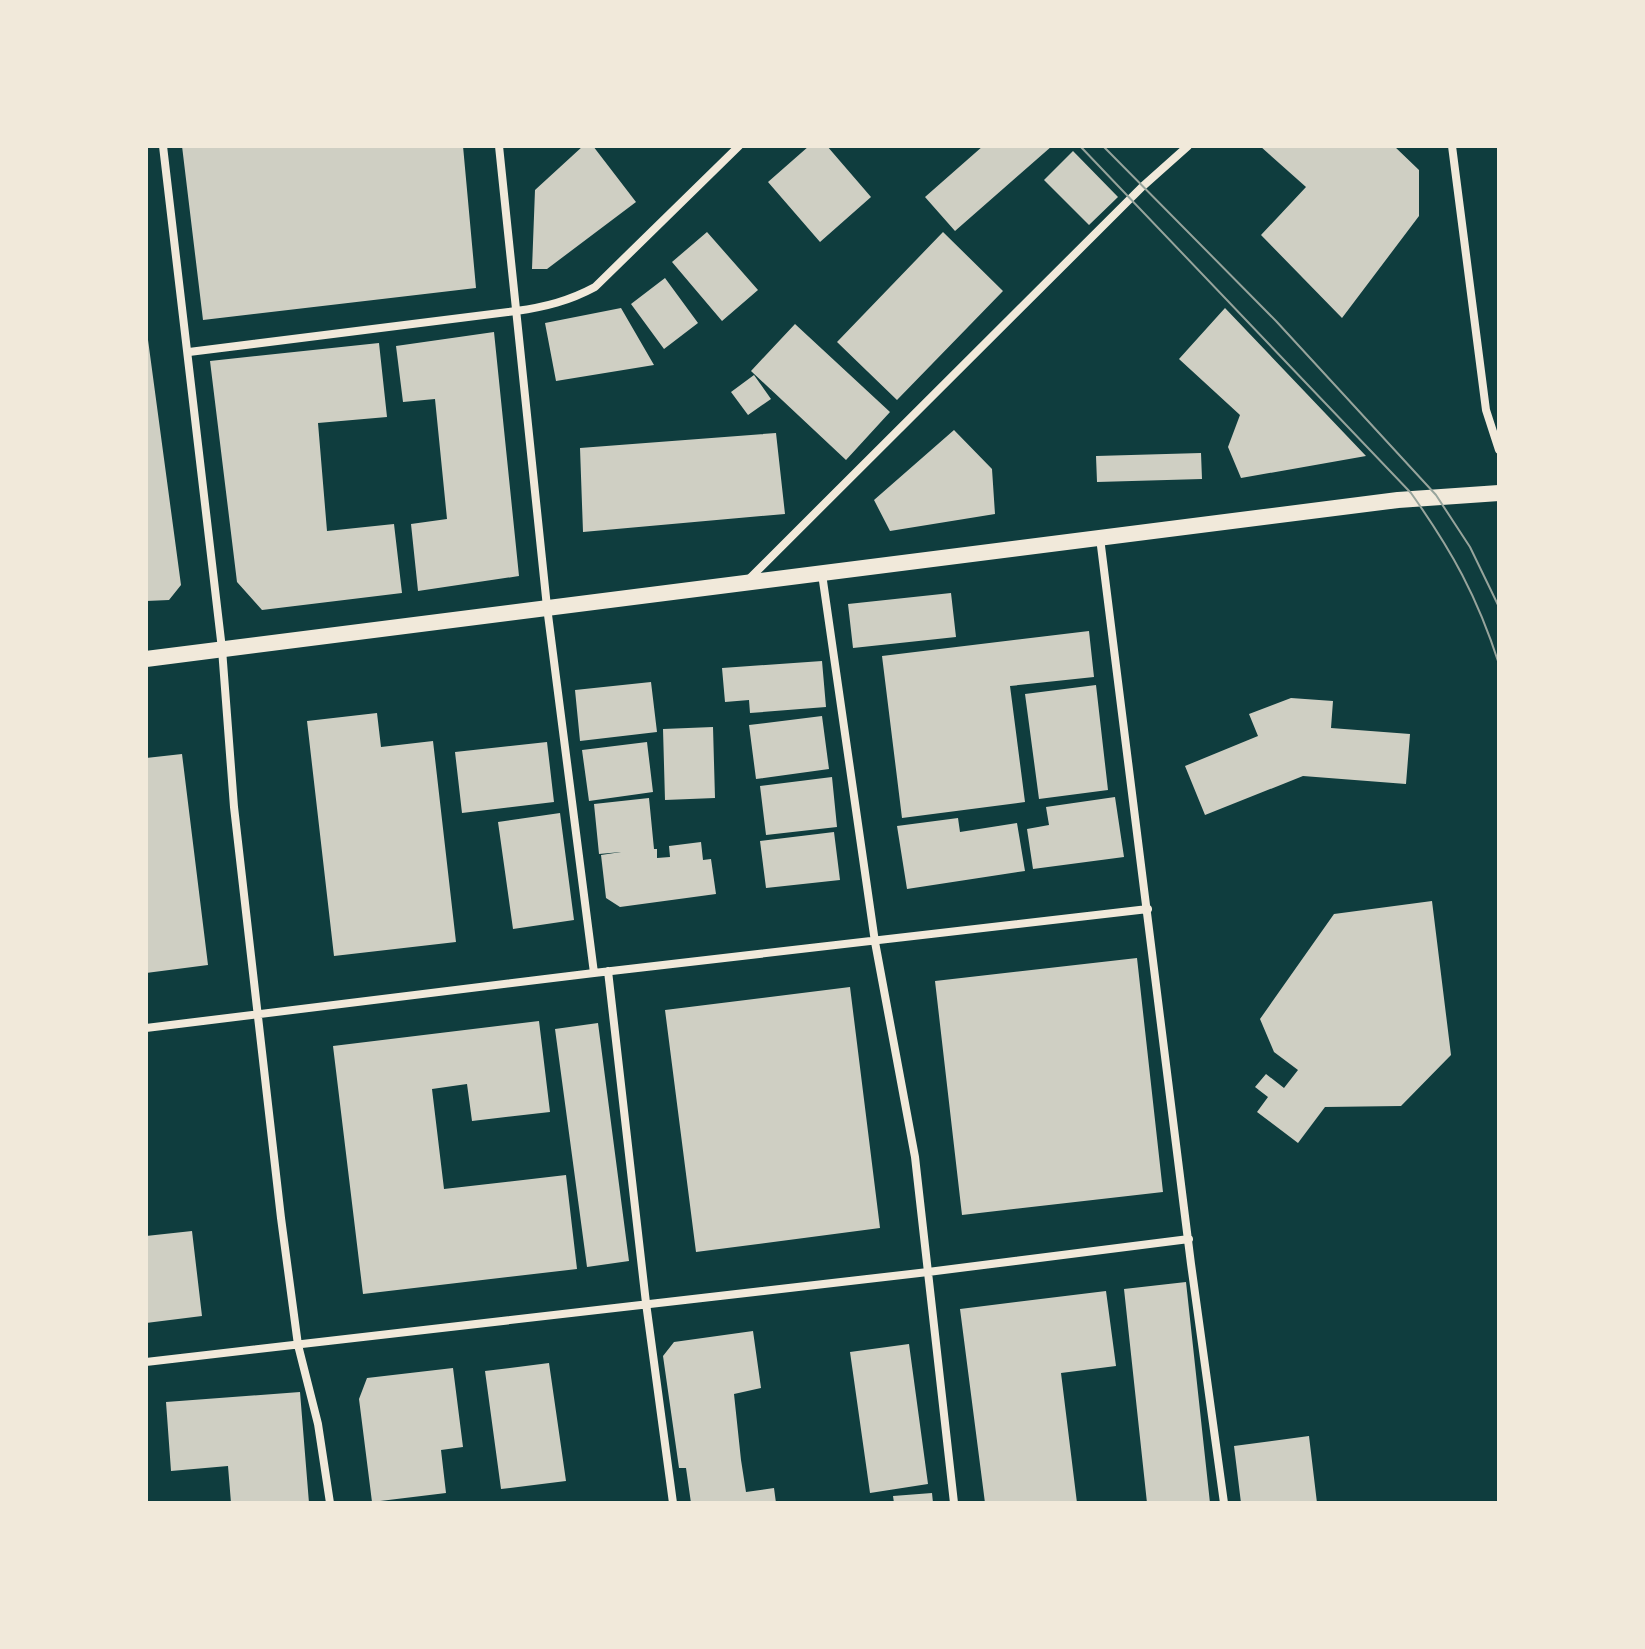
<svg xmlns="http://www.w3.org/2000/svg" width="1645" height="1649" viewBox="0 0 1645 1649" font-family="Rubik,sans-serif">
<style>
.building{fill:#cfcfc3}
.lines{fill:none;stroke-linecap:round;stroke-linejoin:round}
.minor{stroke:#f1e9da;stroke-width:8}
.secondary{stroke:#f1e9da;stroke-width:16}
.tram{stroke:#97a49c;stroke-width:2}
</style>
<rect width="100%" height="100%" fill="#0f3d3e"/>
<path class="building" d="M 182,146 L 463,146 L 476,288 L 203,320 Z
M 583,146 L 593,146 L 636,202 L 547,269 L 532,269 L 535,190 Z
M 809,146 L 827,146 L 871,197 L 820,242 L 768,182 Z
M 983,146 L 1052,146 L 955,231 L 925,197 Z
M 1260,146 L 1394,146 L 1419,170 L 1419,216 L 1342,318 L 1261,235 L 1306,187 Z
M 1073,151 L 1118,197 L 1089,225 L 1044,180 Z
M 707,232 L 758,290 L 722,321 L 672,262 Z
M 943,232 L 1003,291 L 897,400 L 837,342 Z
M 665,278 L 698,323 L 664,349 L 631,304 Z
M 621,308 L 654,365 L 556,381 L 545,323 Z
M 1225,308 L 1366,456 L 1241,478 L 1228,447 L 1240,415 L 1179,359 Z
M 795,324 L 890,412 L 846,460 L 751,371 Z
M 146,325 L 181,585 L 169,600 L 146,601 Z
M 494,332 L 519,576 L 418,591 L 411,524 L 447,519 L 435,399 L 403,402 L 396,346 Z
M 379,343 L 387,417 L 318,423 L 327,531 L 394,524 L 402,593 L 262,610 L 237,582 L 210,361 Z
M 754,375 L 771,399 L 748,415 L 731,392 Z
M 954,430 L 992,469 L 995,514 L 890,531 L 874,500 Z
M 776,433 L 785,514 L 583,532 L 580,448 Z
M 1201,453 L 1202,479 L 1097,482 L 1096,456 Z
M 951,593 L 956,637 L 853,648 L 848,604 Z
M 1089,631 L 1094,677 L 1010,686 L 1025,802 L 902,818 L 882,656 Z
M 822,661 L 826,707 L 750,713 L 749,700 L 725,702 L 722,668 Z
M 651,682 L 657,732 L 580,741 L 575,690 Z
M 1096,685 L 1108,790 L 1039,799 L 1025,694 Z
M 1291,698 L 1333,701 L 1331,728 L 1410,734 L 1406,784 L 1303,776 L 1205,815 L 1185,766 L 1258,736 L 1249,714 Z
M 377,713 L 381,747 L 433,741 L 456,942 L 334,956 L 307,721 Z
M 822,716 L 829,769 L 756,779 L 749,725 Z
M 713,727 L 715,798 L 665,800 L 663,729 Z
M 547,742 L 554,802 L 462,813 L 455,752 Z
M 647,742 L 653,792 L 589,801 L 582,750 Z
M 182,754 L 208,965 L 146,973 L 146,758 Z
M 832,777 L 837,827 L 766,835 L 760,786 Z
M 1115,797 L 1124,857 L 1033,869 L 1027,829 L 1049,825 L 1046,807 Z
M 649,798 L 654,849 L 657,849 L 657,858 L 670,857 L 669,846 L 701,842 L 703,860 L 711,859 L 716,894 L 620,907 L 606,898 L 601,855 L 621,852 L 599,854 L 594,804 Z
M 560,813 L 574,920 L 513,929 L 498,822 Z
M 958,818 L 960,832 L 1017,823 L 1025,871 L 907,889 L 897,826 Z
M 834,832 L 840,880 L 766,888 L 760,841 Z
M 1432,901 L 1451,1055 L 1401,1106 L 1325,1107 L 1298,1143 L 1257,1112 L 1268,1097 L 1255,1087 L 1266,1074 L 1284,1088 L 1298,1070 L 1274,1052 L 1260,1019 L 1334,914 Z
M 1137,958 L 1163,1192 L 962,1215 L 935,981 Z
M 850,987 L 880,1228 L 696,1252 L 665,1010 Z
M 539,1021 L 550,1112 L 472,1121 L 467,1084 L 432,1089 L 444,1189 L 566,1175 L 577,1269 L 363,1294 L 333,1046 Z
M 598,1023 L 629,1261 L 587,1267 L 555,1029 Z
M 192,1231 L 202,1316 L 146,1323 L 146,1236 Z
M 1186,1282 L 1210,1503 L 1147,1503 L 1124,1289 Z
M 1106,1291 L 1116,1366 L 1061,1373 L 1077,1503 L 985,1503 L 960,1309 Z
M 753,1331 L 761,1388 L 734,1394 L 741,1460 L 746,1492 L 774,1488 L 776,1503 L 691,1503 L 686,1468 L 679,1468 L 663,1356 L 674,1342 Z
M 909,1344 L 928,1484 L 870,1493 L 850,1352 Z
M 549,1363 L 566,1481 L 501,1489 L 485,1371 Z
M 453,1368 L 463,1447 L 441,1450 L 446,1493 L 372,1502 L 359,1399 L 367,1378 Z
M 300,1392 L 309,1503 L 231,1503 L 228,1466 L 171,1471 L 166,1402 Z
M 1309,1436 L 1317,1503 L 1241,1503 L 1234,1446 Z
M 932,1493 L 933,1503 L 894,1503 L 893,1496 Z"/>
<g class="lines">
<path class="minor" d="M 163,146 L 222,649 L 234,807 L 281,1218 L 298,1345 L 318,1424 L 330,1503
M 499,146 L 547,607 L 594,973
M 1452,146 L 1486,410 L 1499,450
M 189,352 L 516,311 C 545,307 569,301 595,287 L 739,146
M 1100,538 L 1191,1264 L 1224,1503
M 822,574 L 875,942 L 915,1157 L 954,1503
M 748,580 L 1142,187 L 1188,146
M 608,971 L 646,1303 L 673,1503
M 146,1028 L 594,973 L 1148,909
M 146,1362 L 928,1272 L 1189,1239"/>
<path class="secondary" d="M 146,659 L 1398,500 L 1499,493"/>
<path class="tram" d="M 1080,146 L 1411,493 C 1452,551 1477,596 1499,664
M 1103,146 L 1276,321 L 1436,495 L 1470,547 L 1499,607"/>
</g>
<rect width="1645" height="1649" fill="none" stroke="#f1e9da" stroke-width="296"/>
</svg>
